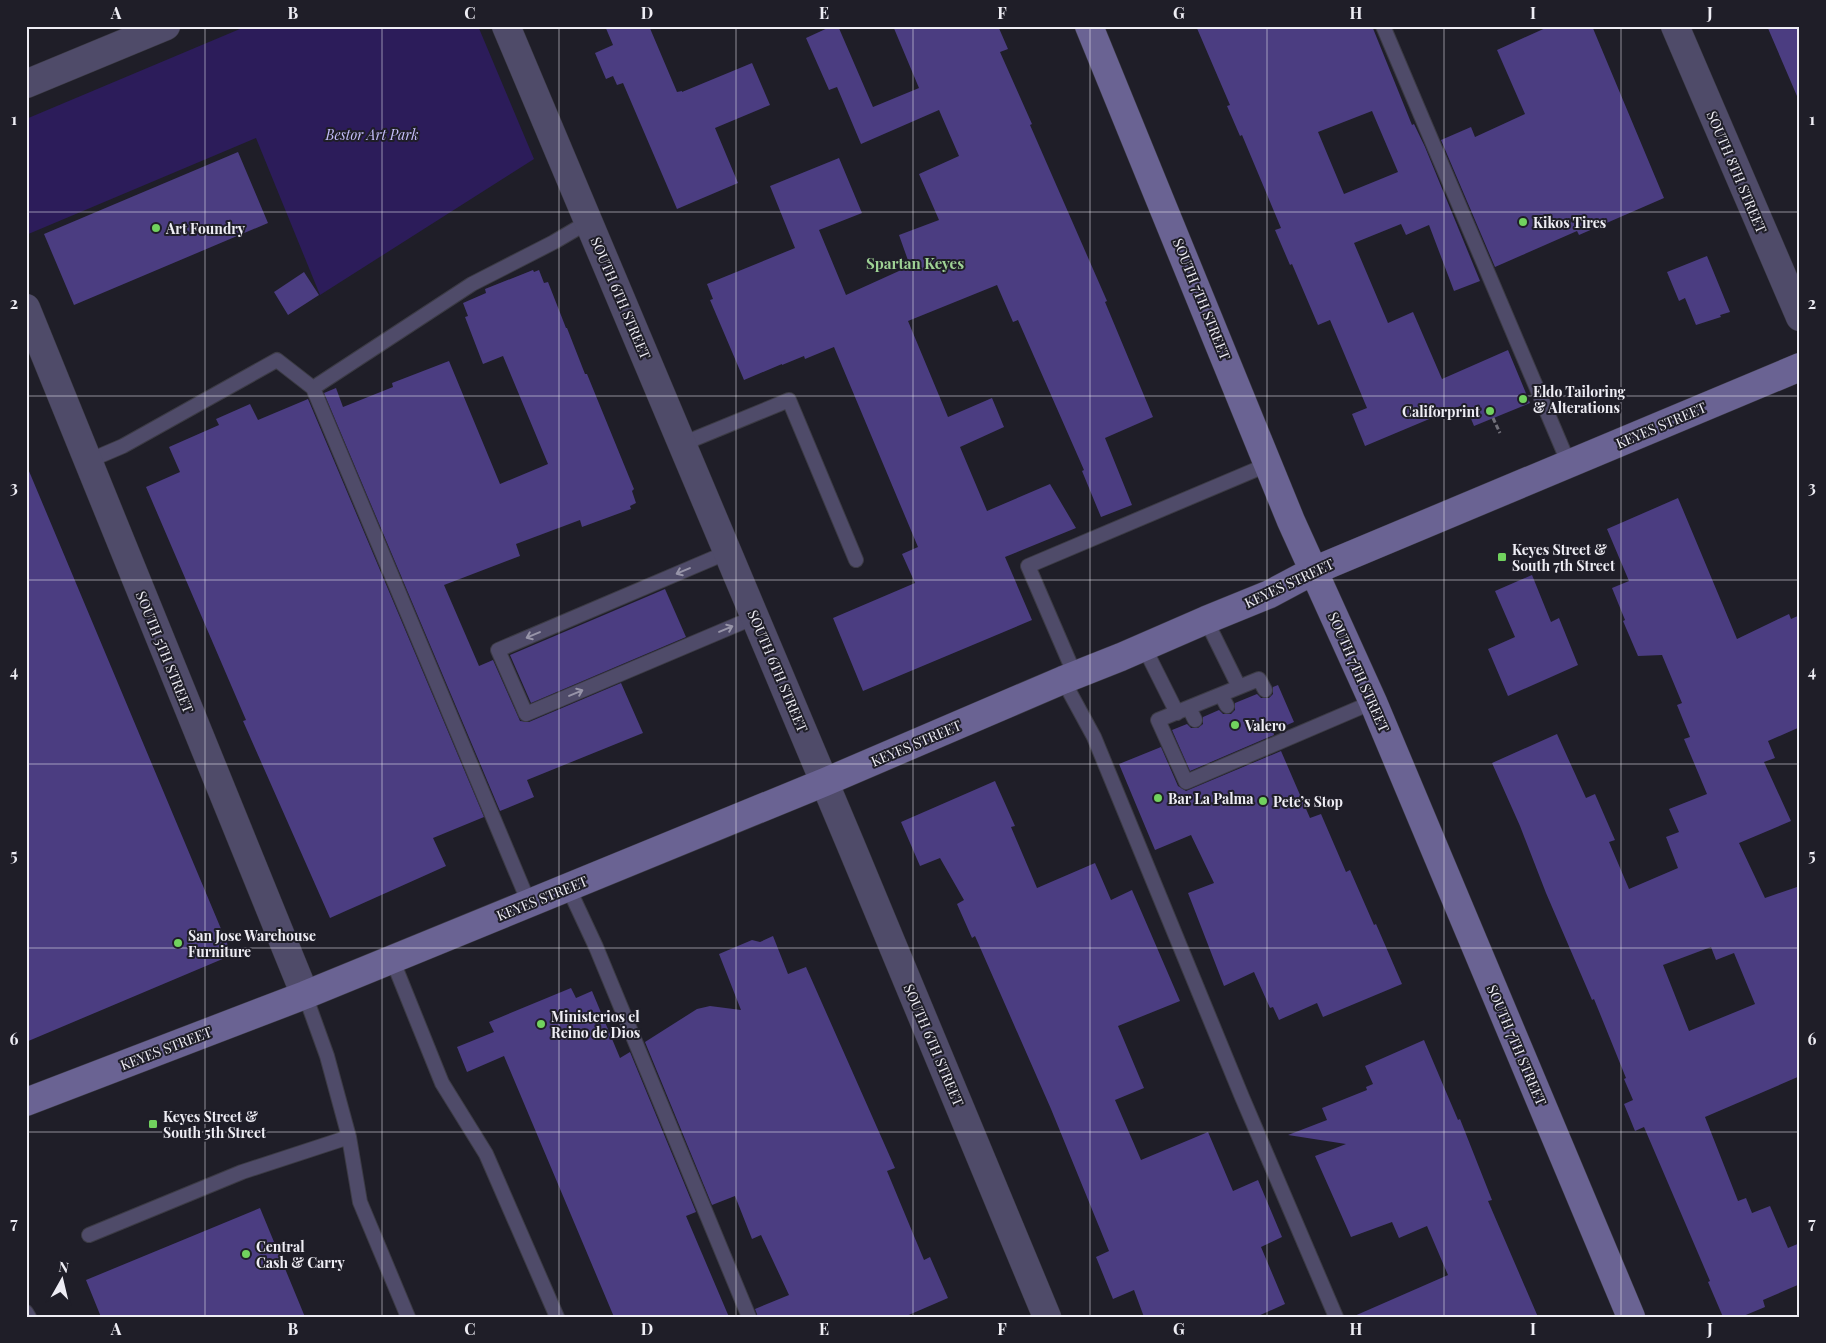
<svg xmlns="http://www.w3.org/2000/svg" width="1826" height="1343" viewBox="0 0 1826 1343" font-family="'Playfair Display',serif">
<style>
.green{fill:#2c1c5a}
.building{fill:#4b3d81;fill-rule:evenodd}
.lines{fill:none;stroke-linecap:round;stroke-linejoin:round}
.lane-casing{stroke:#3c3b45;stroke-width:16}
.street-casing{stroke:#3c3b45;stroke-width:29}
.secondary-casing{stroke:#3c3b45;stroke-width:29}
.path{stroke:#72717a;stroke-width:3;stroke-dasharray:5 2.5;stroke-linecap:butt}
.lane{stroke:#4f4b69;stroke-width:14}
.street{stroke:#4f4b69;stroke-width:28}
.secondary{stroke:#6a6393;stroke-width:28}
.oneway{stroke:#9794a8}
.grid{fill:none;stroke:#eeedf4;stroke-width:1;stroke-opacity:0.55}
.poi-dot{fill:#71d25e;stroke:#1f1e28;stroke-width:2}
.labels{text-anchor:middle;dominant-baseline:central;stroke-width:4;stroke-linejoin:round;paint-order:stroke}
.park-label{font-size:14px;font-style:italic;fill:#c4bdf9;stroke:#1f1e28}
.street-label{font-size:14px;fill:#eeedf4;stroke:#1f1e28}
.poi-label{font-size:14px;font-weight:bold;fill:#eeedf4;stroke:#1f1e28;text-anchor:start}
.neighbourhood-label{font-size:15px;font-weight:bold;fill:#9fd295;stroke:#1f1e28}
.neatline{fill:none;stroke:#eeedf4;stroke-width:2}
.grid-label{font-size:16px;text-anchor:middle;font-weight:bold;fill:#eeedf4}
</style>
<rect width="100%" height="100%" fill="#1f1e28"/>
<path class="green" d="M 247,26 L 478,26 L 534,159 L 320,295 L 256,138 L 26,235 L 26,119 Z"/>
<path class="building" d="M 605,26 L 649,26 L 677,92 L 682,91 L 682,92 L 752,63 L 770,105 L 715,128 L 738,183 L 677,209 L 623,83 L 617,85 L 613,76 L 606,79 L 595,53 L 613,45 Z
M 832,26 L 838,26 L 873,107 L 919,88 L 893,26 L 998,26 L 1008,49 L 1000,52 L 1032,124 L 1030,125 L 1107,301 L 1105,302 L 1153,417 L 1105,438 L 1132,505 L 1101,517 L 1082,471 L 1084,470 L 1018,320 L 1013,322 L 997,285 L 908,321 L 948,417 L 992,398 L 1004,427 L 960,447 L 987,511 L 1050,484 L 1076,528 L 1005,557 L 1032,620 L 863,691 L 833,618 L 915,583 L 902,554 L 918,547 L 834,347 L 805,359 L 804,356 L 782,365 L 782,364 L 744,380 L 710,300 L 713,299 L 707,284 L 795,248 L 770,186 L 839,158 L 862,213 L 819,230 L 846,295 L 910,266 L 899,235 L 939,220 L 919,174 L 959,156 L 939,110 L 861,144 L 837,87 L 829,90 L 806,38 Z
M 1196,26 L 1372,26 L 1412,125 L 1414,124 L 1425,147 L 1480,281 L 1454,291 L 1429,225 L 1406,235 L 1401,224 L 1354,243 L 1388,323 L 1413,312 L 1442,379 L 1508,350 L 1530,403 L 1474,426 L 1465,404 L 1365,446 L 1352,414 L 1367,408 L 1330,320 L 1318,325 L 1292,264 L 1290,265 L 1275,230 L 1281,228 L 1242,135 L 1240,136 L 1227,106 L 1230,105 ZM 1372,111 L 1398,172 L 1344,194 L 1318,132 Z
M 1550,26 L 1592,26 L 1664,198 L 1579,235 L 1577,231 L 1495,267 L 1441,140 L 1471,127 L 1475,137 L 1525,114 L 1497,50 Z
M 1767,26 L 1800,26 L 1800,103 Z
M 238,152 L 268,223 L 74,305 L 44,234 Z
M 1707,256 L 1730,312 L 1720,315 L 1721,317 L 1696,325 L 1685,298 L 1679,301 L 1667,272 Z
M 533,270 L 534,272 L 539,270 L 544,283 L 548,282 L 566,328 L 567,328 L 585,374 L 587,374 L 625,467 L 634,489 L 632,491 L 636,503 L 630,506 L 631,509 L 582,527 L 580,520 L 516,544 L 520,556 L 444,585 L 479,666 L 493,660 L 520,721 L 529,722 L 621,683 L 643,733 L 527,780 L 534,797 L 500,811 L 324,393 L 336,388 L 343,407 L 393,387 L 392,383 L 449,361 L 500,484 L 548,464 L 503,356 L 483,364 L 465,317 L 468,316 L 463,303 L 486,293 L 485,289 Z
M 304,272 L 319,295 L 288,315 L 274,292 Z
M 308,399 L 484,817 L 433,838 L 446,866 L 330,918 L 243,721 L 246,720 L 146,487 L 180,472 L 169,447 L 219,425 L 216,419 L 250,404 L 258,420 Z
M 26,464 L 232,955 L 26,1042 Z
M 1678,498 L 1737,639 L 1789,614 L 1791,619 L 1800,615 L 1800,727 L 1768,741 L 1775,758 L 1764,762 L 1791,821 L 1739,843 L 1765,898 L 1800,886 L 1800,1076 L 1705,1117 L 1738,1201 L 1746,1198 L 1752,1213 L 1770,1206 L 1788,1248 L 1800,1243 L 1800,1284 L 1763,1300 L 1765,1307 L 1741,1317 L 1723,1317 L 1708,1282 L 1710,1281 L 1644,1127 L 1635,1131 L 1624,1104 L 1633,1100 L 1624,1079 L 1626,1078 L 1594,999 L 1592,1000 L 1546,893 L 1520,826 L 1492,763 L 1557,734 L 1586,798 L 1595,794 L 1615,840 L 1609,842 L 1629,889 L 1678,868 L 1666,837 L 1679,832 L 1669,809 L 1707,794 L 1684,739 L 1690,737 L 1677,705 L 1682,703 L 1662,655 L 1638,656 L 1623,621 L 1625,620 L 1612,588 L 1629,581 L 1607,529 ZM 1711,947 L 1716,960 L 1734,953 L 1755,1004 L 1689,1031 L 1663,965 Z
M 1532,575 L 1551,622 L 1559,618 L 1578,665 L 1508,696 L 1488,649 L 1515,637 L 1495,591 Z
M 665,589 L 686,637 L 531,703 L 510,655 Z
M 1278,685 L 1294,722 L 1273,731 L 1274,735 L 1190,771 L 1172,730 L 1187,724 L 1191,728 L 1198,728 L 1203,724 L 1203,717 L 1219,710 L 1223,714 L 1231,714 L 1235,710 L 1235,703 L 1257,694 L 1261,698 L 1269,698 L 1273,694 L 1273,687 Z
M 1161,747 L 1178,786 L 1186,791 L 1281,751 L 1310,818 L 1321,814 L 1346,872 L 1350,870 L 1374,925 L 1376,924 L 1402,984 L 1323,1017 L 1317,1003 L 1279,1020 L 1273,1007 L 1270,1008 L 1254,972 L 1224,986 L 1188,893 L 1214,883 L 1191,835 L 1155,850 L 1119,764 Z
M 995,781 L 1015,826 L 1011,827 L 1037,888 L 1095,863 L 1111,900 L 1132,890 L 1180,1001 L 1118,1026 L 1144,1088 L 1115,1100 L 1141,1160 L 1208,1132 L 1233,1191 L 1258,1180 L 1282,1237 L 1261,1247 L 1285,1304 L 1256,1317 L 1144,1317 L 1134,1290 L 1113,1299 L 1096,1257 L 1109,1251 L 1051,1109 L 975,936 L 972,938 L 957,904 L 964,900 L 940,858 L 920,866 L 901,822 Z
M 773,936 L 788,974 L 806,967 L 895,1168 L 887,1171 L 924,1260 L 930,1257 L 948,1298 L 904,1317 L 758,1317 L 755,1309 L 789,1295 L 761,1235 L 752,1239 L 735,1196 L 712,1205 L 645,1042 L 697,1009 L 710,1006 L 741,1010 L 719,954 L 752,940 L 760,942 Z
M 571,988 L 576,998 L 592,991 L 620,1058 L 630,1052 L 696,1212 L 686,1216 L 729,1317 L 614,1317 L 504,1056 L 467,1072 L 457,1047 L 494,1032 L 489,1022 Z
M 1424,1040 L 1458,1120 L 1460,1119 L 1492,1200 L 1488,1201 L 1538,1317 L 1352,1317 L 1448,1275 L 1427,1226 L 1399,1238 L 1392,1222 L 1351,1237 L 1315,1156 L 1346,1144 L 1288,1135 L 1327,1120 L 1322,1108 L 1367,1090 L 1366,1087 L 1373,1084 L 1365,1066 Z
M 260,1208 L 305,1317 L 101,1317 L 86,1280 Z"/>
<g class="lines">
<defs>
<path id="lane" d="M 1383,26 L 1569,464
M 313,388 L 529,903
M 682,444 L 789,400 L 856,560
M 88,461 L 123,446 L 277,360 L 313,388 L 472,284 L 554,242 L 588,222
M 728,552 L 498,650 L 526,714 L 755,617
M 1206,620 L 1239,687
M 1144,647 L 1177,713
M 1075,675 L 1028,566 L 1269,464
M 1063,680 L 1094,737 L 1242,1097 L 1336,1317
M 1265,690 L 1259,679 L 1158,720 L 1186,782 L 1373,702
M 1221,695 L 1227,706
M 1189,708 L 1195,720
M 568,887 L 596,947 L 749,1317
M 392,959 L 442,1083 L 486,1154 L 557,1317
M 305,995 L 327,1056 L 349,1137 L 360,1202 L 408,1317
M 89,1235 L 242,1172 L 349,1137
M 26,1312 L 29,1317"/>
<path id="street" d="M 506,26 L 850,843 L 1047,1317
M 1675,26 L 1800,317
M 26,84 L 166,26
M 26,308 L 305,995"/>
<path id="secondary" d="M 1089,26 L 1291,521 L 1373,702 L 1631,1317
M 26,1102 L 305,995 L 825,782 L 1063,680 L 1121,657 L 1206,620 L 1270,594 L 1313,571 L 1800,367"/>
</defs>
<use href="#lane" class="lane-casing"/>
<use href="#street" class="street-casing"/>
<use href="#secondary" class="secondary-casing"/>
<path class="path" d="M 1493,418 L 1500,433"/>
<use href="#lane" class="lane"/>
<use href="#street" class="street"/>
<use href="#secondary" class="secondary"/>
</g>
<defs><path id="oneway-shaft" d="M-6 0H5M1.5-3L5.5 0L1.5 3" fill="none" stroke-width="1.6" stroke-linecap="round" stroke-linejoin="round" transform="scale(1.25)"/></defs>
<g class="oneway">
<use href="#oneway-shaft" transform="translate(683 571) rotate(157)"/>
<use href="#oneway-shaft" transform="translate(726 629) rotate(-23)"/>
<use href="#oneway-shaft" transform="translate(533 635) rotate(157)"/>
<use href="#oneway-shaft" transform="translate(576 693) rotate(-23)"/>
</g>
<path class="grid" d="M 205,26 L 205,1317M 382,26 L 382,1317M 559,26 L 559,1317M 736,26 L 736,1317M 913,26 L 913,1317M 1090,26 L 1090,1317M 1267,26 L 1267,1317M 1444,26 L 1444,1317M 1621,26 L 1621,1317M 26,212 L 1800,212M 26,396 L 1800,396M 26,580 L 1800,580M 26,764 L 1800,764M 26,948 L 1800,948M 26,1132 L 1800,1132"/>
<g class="poi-dot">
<circle cx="1523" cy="222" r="5"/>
<circle cx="156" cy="228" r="5"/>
<circle cx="1523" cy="399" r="5"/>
<circle cx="1490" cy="411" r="5"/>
<rect x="1497" y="552" width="10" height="10" rx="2.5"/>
<circle cx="1235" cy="725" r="5"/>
<circle cx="1158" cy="798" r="5"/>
<circle cx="1263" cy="801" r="5"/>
<circle cx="178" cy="943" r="5"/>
<circle cx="541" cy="1024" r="5"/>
<rect x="148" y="1119" width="10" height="10" rx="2.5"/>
<circle cx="246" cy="1254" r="5"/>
</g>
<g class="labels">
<g class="park-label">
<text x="372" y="134">Bestor Art Park</text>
</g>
<g class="street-label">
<text transform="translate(1737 172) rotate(67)">SOUTH 8TH STREET</text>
<text transform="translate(621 298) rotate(67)">SOUTH 6TH STREET</text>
<text transform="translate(1202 299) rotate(68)">SOUTH 7TH STREET</text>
<text transform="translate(1661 425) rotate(-23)">KEYES STREET</text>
<text transform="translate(1289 583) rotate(-25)">KEYES STREET</text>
<text transform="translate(165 652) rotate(68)">SOUTH 5TH STREET</text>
<text transform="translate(778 671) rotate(67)">SOUTH 6TH STREET</text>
<text transform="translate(1359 672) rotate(66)">SOUTH 7TH STREET</text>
<text transform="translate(916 743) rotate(-23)">KEYES STREET</text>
<text transform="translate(542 898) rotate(-22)">KEYES STREET</text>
<text transform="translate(934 1045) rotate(67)">SOUTH 6TH STREET</text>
<text transform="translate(1517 1045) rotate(67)">SOUTH 7TH STREET</text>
<text transform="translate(166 1048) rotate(-21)">KEYES STREET</text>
</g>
<g class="poi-label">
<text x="1533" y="222">Kikos Tires</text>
<text x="166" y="228">Art Foundry</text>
<text x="1533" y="391">Eldo Tailoring<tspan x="1533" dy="16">&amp; Alterations</tspan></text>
<text x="1480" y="411" text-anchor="end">Califorprint</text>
<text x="1512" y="549">Keyes Street &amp;<tspan x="1512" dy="16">South 7th Street</tspan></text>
<text x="1245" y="725">Valero</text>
<text x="1168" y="798">Bar La Palma</text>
<text x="1273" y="801">Pete’s Stop</text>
<text x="188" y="935">San Jose Warehouse<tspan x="188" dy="16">Furniture</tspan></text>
<text x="551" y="1016">Ministerios el<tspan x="551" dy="16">Reino de Dios</tspan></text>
<text x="163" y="1116">Keyes Street &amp;<tspan x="163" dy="16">South 5th Street</tspan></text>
<text x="256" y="1246">Central<tspan x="256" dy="16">Cash &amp; Carry</tspan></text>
</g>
<g class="neighbourhood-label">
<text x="915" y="263">Spartan Keyes</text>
</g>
</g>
<rect width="1826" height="1343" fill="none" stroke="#1f1e28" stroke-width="55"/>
<g transform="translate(62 1280) rotate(8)" stroke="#1f1e28" stroke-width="4" paint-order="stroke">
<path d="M0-4L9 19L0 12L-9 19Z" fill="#eeedf4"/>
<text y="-8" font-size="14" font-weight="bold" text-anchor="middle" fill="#eeedf4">N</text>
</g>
<rect x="28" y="28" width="1770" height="1288" class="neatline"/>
<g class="grid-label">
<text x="116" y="19">A</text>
<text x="293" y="19">B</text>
<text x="470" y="19">C</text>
<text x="647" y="19">D</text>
<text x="824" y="19">E</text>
<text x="1002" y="19">F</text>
<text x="1179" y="19">G</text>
<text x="1356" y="19">H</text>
<text x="1533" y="19">I</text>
<text x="1710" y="19">J</text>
<text x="14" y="125">1</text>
<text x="1812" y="125">1</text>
<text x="14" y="309">2</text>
<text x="1812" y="309">2</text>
<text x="14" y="493">3</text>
<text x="1812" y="493">3</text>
<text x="14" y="677">4</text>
<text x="1812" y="677">4</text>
<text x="14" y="861">5</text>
<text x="1812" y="861">5</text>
<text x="14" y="1045">6</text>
<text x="1812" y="1045">6</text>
<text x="14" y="1229">7</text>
<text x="1812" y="1229">7</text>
<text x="116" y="1335">A</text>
<text x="293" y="1335">B</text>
<text x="470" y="1335">C</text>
<text x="647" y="1335">D</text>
<text x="824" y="1335">E</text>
<text x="1002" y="1335">F</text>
<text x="1179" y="1335">G</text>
<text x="1356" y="1335">H</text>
<text x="1533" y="1335">I</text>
<text x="1710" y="1335">J</text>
</g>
</svg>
